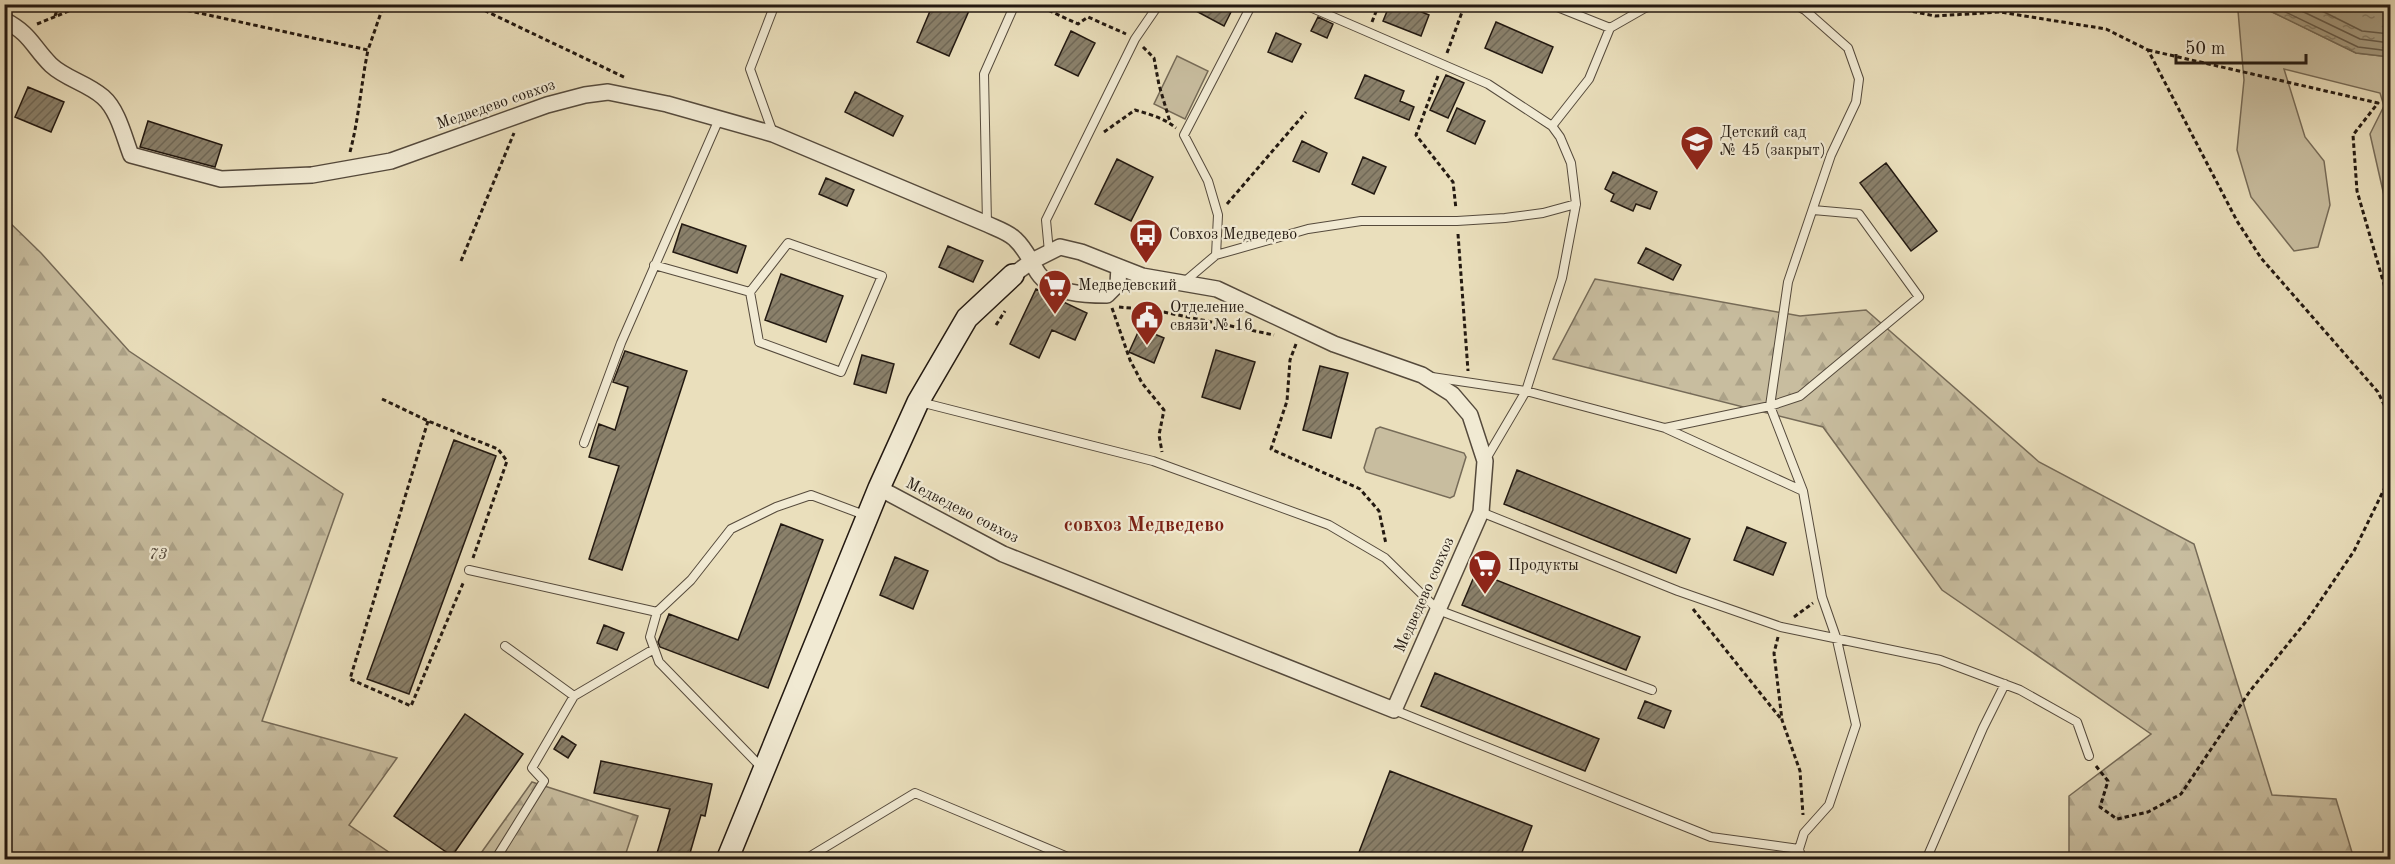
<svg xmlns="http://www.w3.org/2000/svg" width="2395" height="864" viewBox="0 0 2395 864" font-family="'Old Standard TT',serif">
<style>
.green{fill:#c8bd9f;stroke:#766b58;stroke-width:1.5}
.forest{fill:url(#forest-firs);stroke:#766b58;stroke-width:1.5}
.water{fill:url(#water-ripples);stroke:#726855;stroke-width:1.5}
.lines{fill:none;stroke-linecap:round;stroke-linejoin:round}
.shore{stroke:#645a4a;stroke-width:1.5}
.building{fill:url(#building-hatch);stroke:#231911;stroke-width:1.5}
.lane-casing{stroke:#554a3c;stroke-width:10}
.street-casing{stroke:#554a3c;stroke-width:18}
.secondary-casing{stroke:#231911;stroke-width:24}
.path{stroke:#231911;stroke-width:3;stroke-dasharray:4.5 3;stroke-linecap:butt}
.lane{stroke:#f1ead3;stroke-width:8}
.street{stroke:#f1ead3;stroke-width:15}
.secondary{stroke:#f1ead3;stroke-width:21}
.labels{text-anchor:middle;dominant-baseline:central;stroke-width:4.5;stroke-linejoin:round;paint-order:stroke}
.street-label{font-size:16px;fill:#231911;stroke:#f1ead3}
.poi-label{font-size:16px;fill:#231911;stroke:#f1ead3;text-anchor:start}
.park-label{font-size:16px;font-style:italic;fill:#554a3c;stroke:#f1ead3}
.quarter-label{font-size:20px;font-weight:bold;fill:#7a1f14;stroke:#f1ead3}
</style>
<defs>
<pattern id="forest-firs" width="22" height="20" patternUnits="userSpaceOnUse" patternTransform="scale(1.5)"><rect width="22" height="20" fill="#c8bd9f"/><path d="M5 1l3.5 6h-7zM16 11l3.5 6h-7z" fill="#aca288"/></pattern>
<pattern id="water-ripples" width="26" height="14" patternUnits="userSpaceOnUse" patternTransform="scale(1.5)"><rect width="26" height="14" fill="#a69c82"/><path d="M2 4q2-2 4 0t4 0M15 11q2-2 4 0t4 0" fill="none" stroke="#877e69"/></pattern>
<pattern id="building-hatch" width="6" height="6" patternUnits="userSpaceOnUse" patternTransform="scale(1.5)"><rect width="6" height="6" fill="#8a806a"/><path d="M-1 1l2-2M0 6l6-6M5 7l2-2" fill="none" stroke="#706856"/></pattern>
</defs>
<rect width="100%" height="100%" fill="#eadfbc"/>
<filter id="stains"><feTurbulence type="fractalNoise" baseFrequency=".00333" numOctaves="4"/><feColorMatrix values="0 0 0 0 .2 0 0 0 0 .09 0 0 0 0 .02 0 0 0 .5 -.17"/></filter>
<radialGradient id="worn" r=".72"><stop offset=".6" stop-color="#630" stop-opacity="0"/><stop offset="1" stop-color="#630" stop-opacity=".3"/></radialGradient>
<path class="green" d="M 2230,5 L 2260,5 L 2266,9 L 2356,53 L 2390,57 L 2390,222 L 2370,134 L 2384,106 L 2380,93 L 2284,69 L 2305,137 L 2324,161 L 2330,205 L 2318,247 L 2294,251 L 2251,197 L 2237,150 L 2244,80 L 2238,11 Z
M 1177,56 L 1208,71 L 1185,119 L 1154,104 Z
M 1380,427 L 1464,453 L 1466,457 L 1454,496 L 1450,498 L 1366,472 L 1364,468 L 1376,429 Z"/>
<path class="forest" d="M 5,218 L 41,253 L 129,351 L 343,494 L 262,721 L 397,758 L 349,825 L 399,859 L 5,859 Z
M 1595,279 L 1800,316 L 1866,310 L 2039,462 L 2194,544 L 2272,795 L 2336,799 L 2354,859 L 2069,859 L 2069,796 L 2151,734 L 1942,590 L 1823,427 L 1553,359 Z
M 532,782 L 638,816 L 624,859 L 476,860 Z"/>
<path class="water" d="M 2260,5 L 2385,5 L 2390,8 L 2390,57 L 2356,53 L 2266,9 Z"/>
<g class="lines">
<path class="shore" d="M 2269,4 L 2358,47 L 2390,51
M 2287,4 L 2360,39 L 2390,43
M 2308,4 L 2362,31 L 2390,34"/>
</g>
<path class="building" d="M 933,4 L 972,4 L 949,56 L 917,42 Z
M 1183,4 L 1235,4 L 1224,26 Z
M 1390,4 L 1402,4 L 1429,15 L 1421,36 L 1383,21 Z
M 1318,17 L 1333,24 L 1327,38 L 1311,31 Z
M 1496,22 L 1553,47 L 1542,73 L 1485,48 Z
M 1071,31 L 1095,43 L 1078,76 L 1055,65 Z
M 1276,33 L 1301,44 L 1292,62 L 1268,52 Z
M 1365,75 L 1404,91 L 1400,101 L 1414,107 L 1409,120 L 1355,98 Z
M 1446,75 L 1464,83 L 1448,118 L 1430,110 Z
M 28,87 L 64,102 L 51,132 L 15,117 Z
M 855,92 L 903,116 L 893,136 L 845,112 Z
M 1457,108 L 1485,121 L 1475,144 L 1447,131 Z
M 148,121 L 222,145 L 215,167 L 140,147 Z
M 1302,141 L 1327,153 L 1319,172 L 1293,161 Z
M 1363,157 L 1386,167 L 1374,194 L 1352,184 Z
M 1117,159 L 1153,177 L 1131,221 L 1095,204 Z
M 1886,163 L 1937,231 L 1911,251 L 1860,183 Z
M 1613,172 L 1657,192 L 1650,209 L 1636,204 L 1633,211 L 1611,201 L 1614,194 L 1605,189 Z
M 826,178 L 854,190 L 847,206 L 819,194 Z
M 682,224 L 746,246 L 737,273 L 673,252 Z
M 948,246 L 983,261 L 973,282 L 939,267 Z
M 1646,248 L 1681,265 L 1673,280 L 1638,263 Z
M 781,274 L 843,296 L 826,342 L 765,320 Z
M 1036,289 L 1087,313 L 1075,340 L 1052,330 L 1039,358 L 1010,344 Z
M 1140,328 L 1164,338 L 1154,363 L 1129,352 Z
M 1216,350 L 1255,362 L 1240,409 L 1202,397 Z
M 625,351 L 687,371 L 622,570 L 589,559 L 619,466 L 589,457 L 599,424 L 615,430 L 628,387 L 613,382 Z
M 862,355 L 894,364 L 886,393 L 854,384 Z
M 1320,366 L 1348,373 L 1331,438 L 1303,430 Z
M 454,440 L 496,456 L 409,694 L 367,679 Z
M 1517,470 L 1690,539 L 1676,573 L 1504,504 Z
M 781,524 L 823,540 L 768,688 L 660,647 L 658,642 L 669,614 L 738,640 Z
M 1747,527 L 1786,543 L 1773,575 L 1734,560 Z
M 895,557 L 928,571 L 913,609 L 880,595 Z
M 1476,572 L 1640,637 L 1626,670 L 1462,605 Z
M 604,625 L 624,633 L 617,650 L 597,643 Z
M 1435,673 L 1599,739 L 1585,771 L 1421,706 Z
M 1645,701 L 1671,711 L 1664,728 L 1638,718 Z
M 465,714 L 523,754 L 452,856 L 394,816 Z
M 562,736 L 576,745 L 568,758 L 554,749 Z
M 601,761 L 712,784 L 705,816 L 701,815 L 688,860 L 655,860 L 670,809 L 594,793 Z
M 1390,771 L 1532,826 L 1519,860 L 1356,860 Z"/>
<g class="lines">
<defs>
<path id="lane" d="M 1303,4 L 1488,84 L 1552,126 L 1560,137 L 1571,163 L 1576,204 L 1562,278 L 1526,391 L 1486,459
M 1550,4 L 1610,28
M 1794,4 L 1805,10 L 1848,48 L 1859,79 L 1856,102 L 1831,155 L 1788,282 L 1770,406 L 1803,491
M 1552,126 L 1589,79 L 1610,28 L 1645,8 L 1657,4
M 773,133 L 750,69 L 775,4
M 987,224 L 984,74 L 1015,4
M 1049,252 L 1046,220 L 1135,39 L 1159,4
M 1216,255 L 1218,215 L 1208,181 L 1184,135 L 1252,4
M 654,265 L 750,292 L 759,342 L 841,372 L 882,276 L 788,243 L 750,292
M 1183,283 L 1216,255 L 1308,229 L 1361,221 L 1457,221 L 1505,218 L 1543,213 L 1576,204
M 1432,377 L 1526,391 L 1665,428 L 1803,491 L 1822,597 L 1837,640 L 1856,725 L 1829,805 L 1804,833 L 1799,849
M 920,402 L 1153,461 L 1329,525 L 1385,558 L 1438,610 L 1652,690
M 1665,428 L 1770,406 L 1800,396 L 1919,297 L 1859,214 L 1813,210
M 584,443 L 621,343 L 719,119
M 1481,512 L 1678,591 L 1781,627 L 1940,660 L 2020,690 L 2077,722 L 2089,756
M 469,570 L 657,612 L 691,580 L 731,529 L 776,507 L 811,495 L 867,516
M 657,612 L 650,637 L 659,662 L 763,769
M 574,696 L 654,649
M 1394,710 L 1711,837 L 1799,849 L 1802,860
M 495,860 L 544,781 L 532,768 L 574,696 L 505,646
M 804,860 L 915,793 L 1075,860
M 1926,860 L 1983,728 L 2005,684"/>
<path id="street" d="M 4,20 C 31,34 32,46 51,65 C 66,79 87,83 103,97 C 118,110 124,137 131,155 L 221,179 L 312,175 L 391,161 L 547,105 L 585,95 L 608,92 L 667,104 L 773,134 L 987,224 C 995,228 1008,232 1015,239 C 1026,249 1031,262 1038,273 C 1052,294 1085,295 1107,295 L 1118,284 L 1119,267
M 879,488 L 1003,554 L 1394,710 L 1481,512 L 1485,461 L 1470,415 L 1452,394 L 1422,375 L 1334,344 L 1217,289 L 1142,276 L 1081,252 L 1060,247 L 1032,261 L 1013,275"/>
<path id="secondary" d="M 727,860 L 879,488 L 918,402 L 967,318 L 1013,275"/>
</defs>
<use href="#lane" class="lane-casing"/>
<use href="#street" class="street-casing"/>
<use href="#secondary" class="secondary-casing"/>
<path class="path" d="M 158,4 L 368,50 L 384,4
M 471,4 L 626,78
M 1035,4 L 1078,24 L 1088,17 L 1126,34
M 1876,4 L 1935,16 L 2000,12 L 2106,29 L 2148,50 L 2237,221 L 2261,258 L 2378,392 L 2390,417
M 55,16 L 59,4
M 1372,22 L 1379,4
M 37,24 L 86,4
M 1143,47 L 1154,58 L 1159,85 L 1170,122
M 2148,50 L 2378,103 L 2353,135 L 2357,191 L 2390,305
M 1447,53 L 1465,4
M 1438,76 L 1416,135 L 1453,182 L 1456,209
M 1104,132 L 1135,110 C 1149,114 1164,118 1176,128
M 350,152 C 359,118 361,84 368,50
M 1227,204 L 1306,112
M 1458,234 L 1468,371
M 461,261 L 514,133
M 1119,307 L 1154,310 L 1274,335
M 1112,308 L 1130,360 L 1142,383 L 1164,410 L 1159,435 L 1162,452
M 996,325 L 1005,311
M 1296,344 L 1290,360 L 1287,401 L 1271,449 L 1360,489 L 1379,511 L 1386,544
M 382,399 L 428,421 L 498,449 L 507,461 L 473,558
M 428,421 L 350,679 L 411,706 L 464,581
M 1693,609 L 1781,719
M 1794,617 L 1813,603
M 1778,637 L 1774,653 L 1782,720 L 1800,771 L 1803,815
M 2096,766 L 2108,781 L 2100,807 L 2117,819 L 2148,812 L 2181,794 L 2250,691 L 2308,619 L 2354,551 L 2390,477"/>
<use href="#lane" class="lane"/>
<use href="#street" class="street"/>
<use href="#secondary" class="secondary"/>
</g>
<defs>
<symbol id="school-pin" viewBox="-11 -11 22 30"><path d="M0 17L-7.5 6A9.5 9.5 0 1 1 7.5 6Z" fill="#8f2418" stroke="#f1ead3"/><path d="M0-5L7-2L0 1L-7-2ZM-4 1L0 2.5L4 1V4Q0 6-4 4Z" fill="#fff"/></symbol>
<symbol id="bus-pin" viewBox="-11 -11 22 30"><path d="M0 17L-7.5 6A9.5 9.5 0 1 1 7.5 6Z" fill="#8f2418" stroke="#f1ead3"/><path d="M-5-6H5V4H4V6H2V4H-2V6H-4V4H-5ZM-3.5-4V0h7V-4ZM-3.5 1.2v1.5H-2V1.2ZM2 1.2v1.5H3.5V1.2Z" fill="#fff"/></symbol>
<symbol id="supermarket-pin" viewBox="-11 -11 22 30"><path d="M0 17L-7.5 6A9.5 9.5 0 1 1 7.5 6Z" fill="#8f2418" stroke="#f1ead3"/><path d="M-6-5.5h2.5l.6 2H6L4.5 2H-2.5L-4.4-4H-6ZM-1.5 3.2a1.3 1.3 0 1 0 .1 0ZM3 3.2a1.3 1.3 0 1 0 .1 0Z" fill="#fff"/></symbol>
<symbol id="civic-pin" viewBox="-11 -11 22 30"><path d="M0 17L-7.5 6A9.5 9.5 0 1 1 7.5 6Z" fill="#8f2418" stroke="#f1ead3"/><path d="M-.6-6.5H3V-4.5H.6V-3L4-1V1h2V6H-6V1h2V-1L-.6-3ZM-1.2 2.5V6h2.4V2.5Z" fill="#fff"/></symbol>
</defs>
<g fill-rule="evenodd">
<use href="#school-pin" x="1678" y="123" width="38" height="52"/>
<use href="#bus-pin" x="1127" y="216" width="38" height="52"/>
<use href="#supermarket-pin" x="1036" y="267" width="38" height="52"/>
<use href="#civic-pin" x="1128" y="298" width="38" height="52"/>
<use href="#supermarket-pin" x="1466" y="547" width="38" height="52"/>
</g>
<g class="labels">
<g class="street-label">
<text transform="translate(496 105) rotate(-19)">Медведево совхоз</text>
<text transform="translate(962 511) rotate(27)">Медведево совхоз</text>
<text transform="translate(1425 595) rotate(-66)">Медведево совхоз</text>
</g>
<g class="poi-label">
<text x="1720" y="133">Детский сад<tspan x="1720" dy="18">№ 45 (закрыт)</tspan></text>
<text x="1169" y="235">Совхоз Медведево</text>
<text x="1078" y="286">Медведевский</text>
<text x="1170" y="308">Отделение<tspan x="1170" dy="18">связи № 16</tspan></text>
<text x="1508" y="566">Продукты</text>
</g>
<g class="park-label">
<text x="158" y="555">73</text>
</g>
<g class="quarter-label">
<text x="1144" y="526">совхоз Медведево</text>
</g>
</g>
<rect width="2395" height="864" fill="none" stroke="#eadfbc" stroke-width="24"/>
<rect x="6" y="6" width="2383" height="852" fill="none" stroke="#231911" stroke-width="3"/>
<rect x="12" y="12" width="2371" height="840" fill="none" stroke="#231911" stroke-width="1.5"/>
<path d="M2176 54v9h130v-9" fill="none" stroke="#231911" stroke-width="3"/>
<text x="2185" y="54" font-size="18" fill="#231911" stroke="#f1ead3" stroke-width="4.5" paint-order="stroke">50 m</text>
<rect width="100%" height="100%" filter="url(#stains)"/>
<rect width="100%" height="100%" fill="url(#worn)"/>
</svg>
